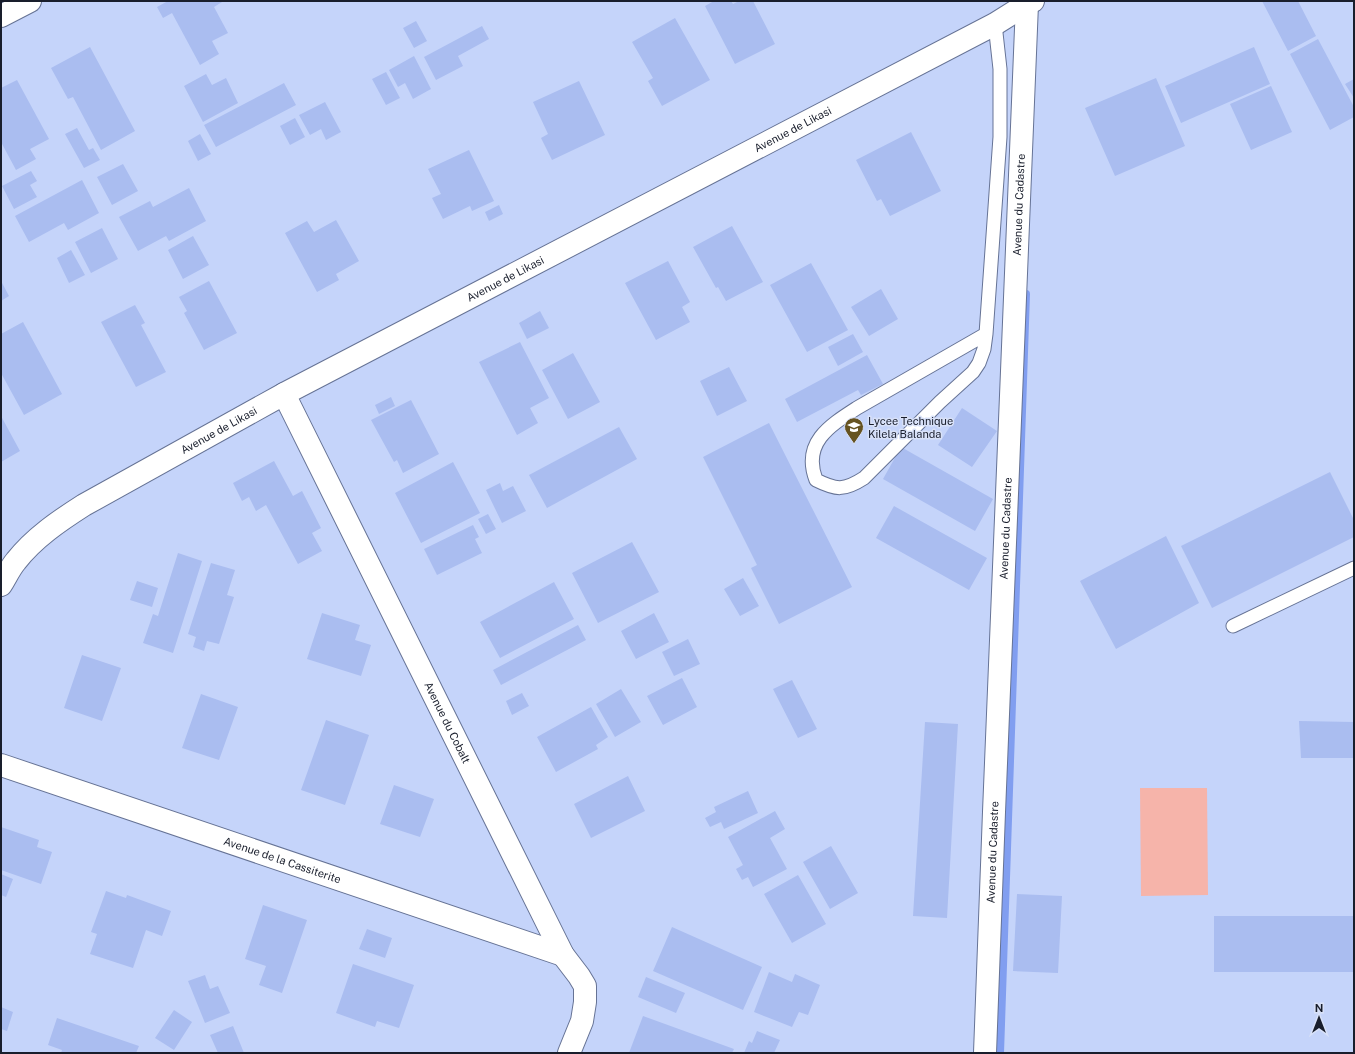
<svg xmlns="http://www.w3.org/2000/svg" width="1355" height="1054" viewBox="0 0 1355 1054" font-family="'Public Sans',sans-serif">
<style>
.park{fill:#f6b4aa}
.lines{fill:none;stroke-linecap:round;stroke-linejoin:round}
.stream{stroke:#819ef0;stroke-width:8}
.building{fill:#aabdf0}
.lane-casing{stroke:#667395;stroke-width:15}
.street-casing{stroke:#667395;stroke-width:24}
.secondary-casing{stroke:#667395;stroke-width:24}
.lane{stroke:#fff;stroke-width:13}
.street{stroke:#fff;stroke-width:22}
.secondary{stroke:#fff;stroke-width:22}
.labels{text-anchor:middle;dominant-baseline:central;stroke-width:3;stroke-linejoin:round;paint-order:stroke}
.street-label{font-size:11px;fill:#191e2c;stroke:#d8e1f8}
.poi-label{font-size:11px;fill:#191e2c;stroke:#d8e1f8;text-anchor:start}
</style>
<rect width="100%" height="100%" fill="#c5d4fa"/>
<path class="park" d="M 1140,788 L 1207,788 L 1208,895 L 1141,896 Z"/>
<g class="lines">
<path class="stream" d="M 1000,1053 L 1026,294"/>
</g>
<path class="building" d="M 168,1 L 222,1 L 222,2 L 214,7 L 228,33 L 212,41 L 219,54 L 200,65 L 172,13 L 163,18 L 157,7 Z
M 714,1 L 731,1 L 733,4 L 739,1 L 753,1 L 775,44 L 735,64 L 705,6 Z
M 1262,1 L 1298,1 L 1316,36 L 1288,51 Z
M 675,18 L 710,80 L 662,106 L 648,81 L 653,78 L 632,42 Z
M 416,21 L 427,41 L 414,48 L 403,28 Z
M 482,26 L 489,39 L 458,56 L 463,66 L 436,80 L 424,57 Z
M 1318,39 L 1354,107 L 1354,117 L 1330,130 L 1290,54 Z
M 90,47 L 135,131 L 101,150 L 73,97 L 68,99 L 51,68 Z
M 1254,47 L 1270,84 L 1181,123 L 1165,86 Z
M 414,56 L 431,89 L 413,99 L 405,83 L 398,87 L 389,70 Z
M 386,72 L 400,98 L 386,105 L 372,79 Z
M 206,74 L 212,85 L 226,78 L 238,103 L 203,122 L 184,86 Z
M 1156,78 L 1185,146 L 1115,176 L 1085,108 Z
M 1354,79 L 1354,98 L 1345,84 Z
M 17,80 L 49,139 L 30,149 L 36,159 L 16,170 L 1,142 L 1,88 Z
M 579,81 L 605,135 L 552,160 L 541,138 L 548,134 L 533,102 Z
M 284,83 L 296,105 L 216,147 L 204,125 Z
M 1271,86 L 1292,132 L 1251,150 L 1230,104 Z
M 325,102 L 341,132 L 326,140 L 321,129 L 310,135 L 299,115 Z
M 295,118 L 305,137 L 290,145 L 280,126 Z
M 77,128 L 89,150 L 93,148 L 100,160 L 84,168 L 65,134 Z
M 911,132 L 941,191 L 890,216 L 881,199 L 877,201 L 856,160 Z
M 200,134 L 211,154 L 198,161 L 188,141 Z
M 469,150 L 494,201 L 472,211 L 470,206 L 443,219 L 432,198 L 441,194 L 428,169 Z
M 123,164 L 138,191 L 112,205 L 97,177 Z
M 31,171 L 37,181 L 30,185 L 37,197 L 14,209 L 2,186 Z
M 82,180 L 99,213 L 68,230 L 64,223 L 29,242 L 15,216 Z
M 189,188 L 206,221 L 169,241 L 166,236 L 138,251 L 119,217 L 150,201 L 153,207 Z
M 499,205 L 503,214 L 489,221 L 485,212 Z
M 336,220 L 359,261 L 336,274 L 339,280 L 317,292 L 285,233 L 307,221 L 314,232 Z
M 732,226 L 763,282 L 726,301 L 718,287 L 716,288 L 693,247 Z
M 102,228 L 118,259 L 91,273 L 75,242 Z
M 193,236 L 209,265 L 183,279 L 168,250 Z
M 71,250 L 85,275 L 69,283 L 57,258 Z
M 668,261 L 690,302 L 682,307 L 690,322 L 656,340 L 625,283 Z
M 811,263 L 848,330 L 807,352 L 770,285 Z
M 1,281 L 9,296 L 1,301 Z
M 209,281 L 237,333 L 204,350 L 184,313 L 187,311 L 179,297 Z
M 881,289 L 898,319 L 869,336 L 851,307 Z
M 135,305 L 145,323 L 141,325 L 166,372 L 136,387 L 101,322 Z
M 540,311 L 549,328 L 527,339 L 519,323 Z
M 23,322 L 62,394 L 24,415 L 1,373 L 1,334 Z
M 853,334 L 863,352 L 838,366 L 828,347 Z
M 520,342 L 549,398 L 530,408 L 538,423 L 517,435 L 479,362 Z
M 573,353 L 600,402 L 568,419 L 542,370 Z
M 867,355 L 883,384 L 861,395 L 858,390 L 797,422 L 785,399 Z
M 729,367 L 747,401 L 717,416 L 700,381 Z
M 391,397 L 395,406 L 379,414 L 375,405 Z
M 411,400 L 439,454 L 403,473 L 397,460 L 394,462 L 371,420 Z
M 962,408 L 997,431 L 972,467 L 938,445 Z
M 1,416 L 20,451 L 1,462 Z
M 769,423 L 852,587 L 779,624 L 751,568 L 757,565 L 703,457 Z
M 619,427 L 637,459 L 547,508 L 529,475 Z
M 901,447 L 993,499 L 975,531 L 883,479 Z
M 274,461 L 293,496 L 302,491 L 321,528 L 312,533 L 322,551 L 298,564 L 266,505 L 256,511 L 249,497 L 242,501 L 233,483 Z
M 453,462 L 480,513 L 421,543 L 395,493 Z
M 1330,472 L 1354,520 L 1354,537 L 1212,608 L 1181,546 Z
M 500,483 L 503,491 L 513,486 L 526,511 L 502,523 L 486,490 Z
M 894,506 L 987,558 L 969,590 L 876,538 Z
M 488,514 L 496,529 L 486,534 L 478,519 Z
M 473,525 L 479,537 L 475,539 L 482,553 L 437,575 L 424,549 Z
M 1166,536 L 1199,603 L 1116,649 L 1080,581 Z
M 632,542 L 659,592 L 598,623 L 572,573 Z
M 178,553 L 202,561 L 173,653 L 143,643 L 153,614 L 158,616 Z
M 211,563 L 235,570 L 227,595 L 234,597 L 219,644 L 207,641 L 204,651 L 193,647 L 196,637 L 188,634 Z
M 743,578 L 759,606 L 740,616 L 724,589 Z
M 137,581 L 158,588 L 152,607 L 130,600 Z
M 554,582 L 574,619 L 500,658 L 480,622 Z
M 322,613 L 360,625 L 355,640 L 371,645 L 361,676 L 307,659 Z
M 654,613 L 669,642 L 636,659 L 621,631 Z
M 578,625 L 586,640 L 501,685 L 493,670 Z
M 688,639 L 700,664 L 674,676 L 662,652 Z
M 82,655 L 121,668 L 102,721 L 64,708 Z
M 682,678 L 697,707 L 663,725 L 647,696 Z
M 792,680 L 817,729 L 798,738 L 773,689 Z
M 621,689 L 641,722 L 615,737 L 596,704 Z
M 522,693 L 529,706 L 512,715 L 506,701 Z
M 201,694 L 238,707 L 219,760 L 182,748 Z
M 591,707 L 608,737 L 596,745 L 598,749 L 556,772 L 537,737 Z
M 326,720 L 369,735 L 345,805 L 301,790 Z
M 1299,721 L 1354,722 L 1354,758 L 1301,758 Z
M 925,722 L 958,724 L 947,918 L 913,916 Z
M 628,776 L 645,811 L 591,838 L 574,804 Z
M 394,785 L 434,799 L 420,837 L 380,824 Z
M 748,791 L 758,813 L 724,829 L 721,822 L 710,827 L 705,818 L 716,812 L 714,807 Z
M 775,811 L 785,829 L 770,838 L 787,869 L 753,887 L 748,877 L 742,880 L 736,869 L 743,865 L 728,837 Z
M 1,827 L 39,840 L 37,847 L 52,852 L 41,884 L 1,870 Z
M 831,846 L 858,893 L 830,909 L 803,862 Z
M 1,874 L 13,879 L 6,897 L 1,895 Z
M 798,875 L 826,924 L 792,943 L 764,894 Z
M 106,891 L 126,898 L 127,895 L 171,911 L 162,936 L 146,930 L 133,968 L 90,954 L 97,934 L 91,932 Z
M 1017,894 L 1062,896 L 1058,973 L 1013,971 Z
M 263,905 L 307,920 L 282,993 L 259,985 L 266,966 L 245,959 Z
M 1214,916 L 1354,916 L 1354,972 L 1214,972 Z
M 672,927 L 762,967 L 743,1010 L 653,971 Z
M 367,929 L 392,938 L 385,958 L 359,949 Z
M 353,964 L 414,985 L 399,1028 L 377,1021 L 375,1027 L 336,1013 Z
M 769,972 L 792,982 L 795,974 L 820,985 L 808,1015 L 799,1012 L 792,1027 L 754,1012 Z
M 205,975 L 210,989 L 218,986 L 230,1013 L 205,1023 L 188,981 Z
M 646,977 L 685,993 L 676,1013 L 638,997 Z
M 1,1007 L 13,1012 L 7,1031 L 1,1029 Z
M 174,1010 L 192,1022 L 174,1050 L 155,1038 Z
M 643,1016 L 734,1049 L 732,1053 L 629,1053 Z
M 57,1018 L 139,1046 L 136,1053 L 61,1053 L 62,1050 L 48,1045 Z
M 233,1026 L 244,1053 L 218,1053 L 210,1035 Z
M 757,1031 L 780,1040 L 774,1053 L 744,1053 L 749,1041 L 752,1043 Z"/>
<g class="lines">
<defs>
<path id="lane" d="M 986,334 L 857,408 C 829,426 802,443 816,480 C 836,490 844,491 864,478 L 940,402 L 973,372 L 979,363 L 984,349 L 986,334 L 1000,137 L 1000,69 L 995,24
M 1233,626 L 1354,568"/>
<g id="street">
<path d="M 1,16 L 30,1"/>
<path id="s1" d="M 284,394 L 563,955 L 579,976 L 585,986 L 585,1002 L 582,1021 L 569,1053"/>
<path id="s2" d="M 1,585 C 6,577 10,568 16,561 C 34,538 59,521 84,505 L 284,394 L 995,24 L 1027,4"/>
<path id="s3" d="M 1,765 L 563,955"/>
<path id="s4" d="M 985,1053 L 994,812 L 1027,4"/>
</g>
<path id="secondary" d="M 1026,1 L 1027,4 L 1033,1"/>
</defs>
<use href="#lane" class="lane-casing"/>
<use href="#street" class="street-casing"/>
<use href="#secondary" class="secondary-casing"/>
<use href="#lane" class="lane"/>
<use href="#street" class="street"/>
<use href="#secondary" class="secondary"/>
</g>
<defs>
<symbol id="school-pin" viewBox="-11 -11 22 30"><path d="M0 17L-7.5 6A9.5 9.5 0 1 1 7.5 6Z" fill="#665321" stroke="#d8e1f8"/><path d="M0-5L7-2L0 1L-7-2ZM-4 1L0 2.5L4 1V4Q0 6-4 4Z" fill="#fff"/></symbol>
</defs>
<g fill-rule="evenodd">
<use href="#school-pin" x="843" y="416" width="22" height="30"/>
</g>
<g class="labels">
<g class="street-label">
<text stroke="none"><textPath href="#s2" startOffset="919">Avenue de Likasi</textPath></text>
<text stroke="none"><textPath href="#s4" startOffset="849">Avenue du Cadastre</textPath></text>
<text stroke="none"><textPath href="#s2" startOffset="595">Avenue de Likasi</textPath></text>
<text stroke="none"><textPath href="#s2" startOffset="271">Avenue de Likasi</textPath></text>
<text stroke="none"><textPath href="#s4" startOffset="525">Avenue du Cadastre</textPath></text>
<text stroke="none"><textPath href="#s1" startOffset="367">Avenue du Cobalt</textPath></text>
<text stroke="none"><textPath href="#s4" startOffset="201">Avenue du Cadastre</textPath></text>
<text stroke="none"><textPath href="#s3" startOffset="297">Avenue de la Cassiterite</textPath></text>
</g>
<g class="poi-label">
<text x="868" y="421">Lycee Technique<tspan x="868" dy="13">Kilela Balanda</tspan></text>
</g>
</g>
<rect width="1355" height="1054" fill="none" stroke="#191e2c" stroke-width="4"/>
<g transform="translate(1319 1018)" stroke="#d8e1f8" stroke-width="3" paint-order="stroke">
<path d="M0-3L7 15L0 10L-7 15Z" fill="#191e2c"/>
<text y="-6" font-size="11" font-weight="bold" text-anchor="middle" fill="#191e2c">N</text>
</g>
</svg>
